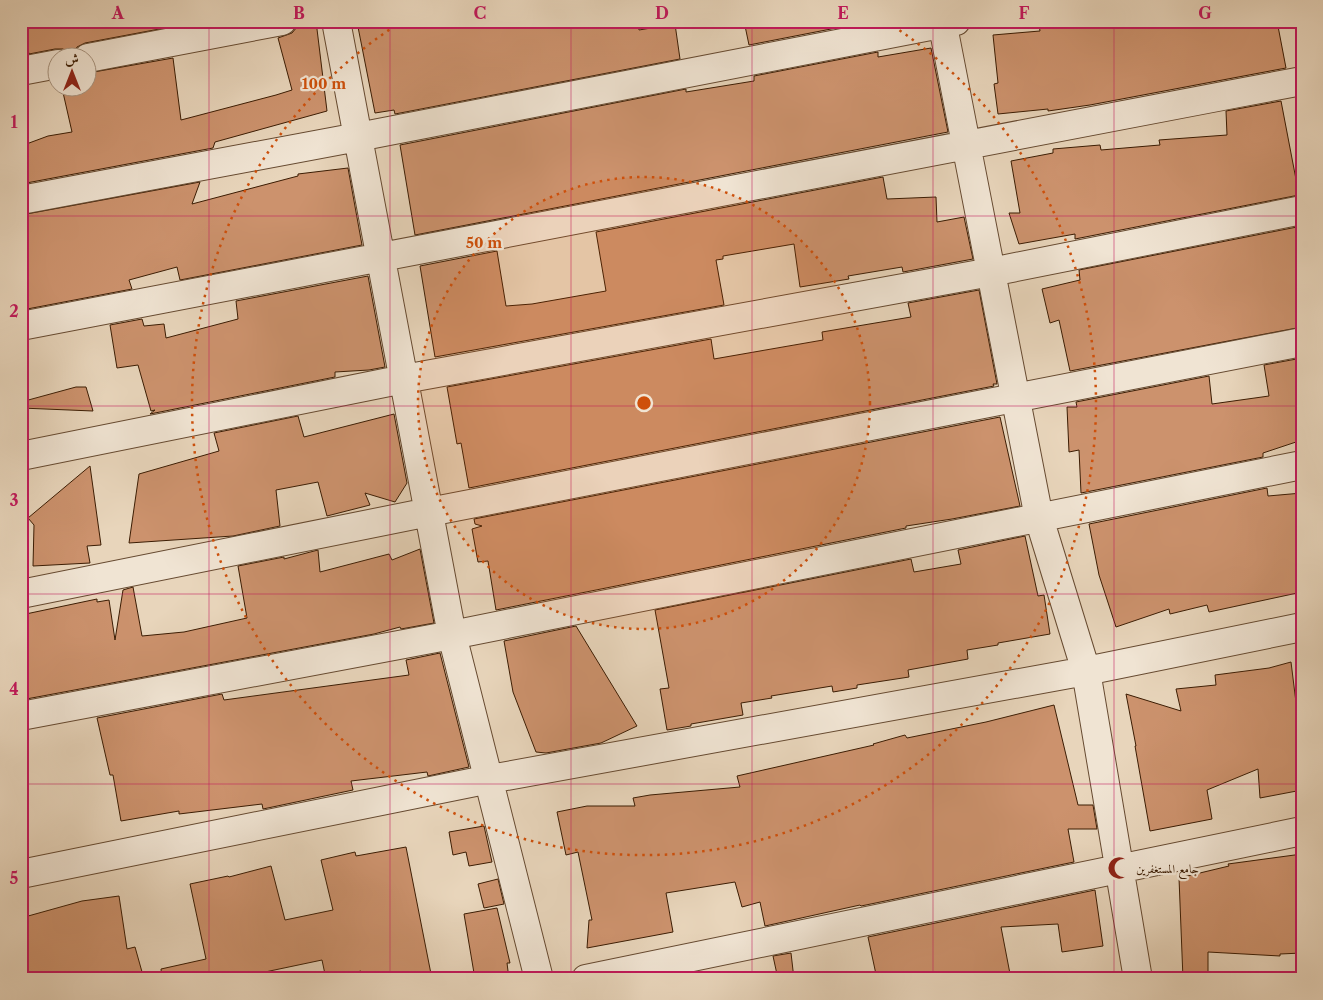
<svg xmlns="http://www.w3.org/2000/svg" width="1323" height="1000" viewBox="0 0 1323 1000" font-family="'Libre Caslon Text',Amiri,serif">
<style>
.building{fill:#cc926d;stroke:#3b1c03}
.lines{fill:none;stroke-linecap:round;stroke-linejoin:round}
.minor-casing{stroke:#664a31;stroke-width:30}
.minor{stroke:#f0e4d3;stroke-width:28}
.grid{fill:none;stroke:#c2185b;stroke-width:1;stroke-opacity:0.55}
.ring{fill:none;stroke:#ce500b;stroke-width:2.5;stroke-dasharray:2.5 5}
.labels{text-anchor:middle;dominant-baseline:central;stroke-width:4.5;stroke-linejoin:round;paint-order:stroke}
.poi-label{font-size:12px;fill:#3b1c03;stroke:#f0e4d3;text-anchor:start}
.centre{fill:#ce500b;stroke:#f0e4d3;stroke-width:2.5}
.ring-label{font-size:15px;text-anchor:middle;font-weight:bold;fill:#ce500b;stroke:#f0e4d3;stroke-width:4.5;stroke-linejoin:round;paint-order:stroke}
.neatline{fill:none;stroke:#c2185b;stroke-width:2}
.grid-label{font-size:16px;text-anchor:middle;font-weight:bold;fill:#c2185b}
</style>
<rect width="100%" height="100%" fill="#e8d5bb"/>
<filter id="stains"><feTurbulence type="fractalNoise" baseFrequency=".004" numOctaves="4"/><feColorMatrix values="0 0 0 0 .2 0 0 0 0 .09 0 0 0 0 .02 0 0 0 .5 -.17"/></filter>
<radialGradient id="worn" r=".72"><stop offset=".6" stop-color="#630" stop-opacity="0"/><stop offset="1" stop-color="#630" stop-opacity=".3"/></radialGradient>
<path class="building" d="M 21,21 L 169,21 L 170,27 L 85,43 L 77,47 L 72,58 L 69,53 L 63,49 L 55,49 L 29,54 Z
M 297,21 L 316,21 L 327,111 L 215,142 L 213,148 L 21,184 L 21,146 L 48,136 L 72,132 L 62,88 L 88,88 L 88,73 L 173,58 L 181,120 L 276,95 L 292,90 L 278,38 L 292,33 L 297,27 Z
M 411,21 L 638,21 L 639,30 L 675,24 L 680,59 L 395,114 L 394,110 L 375,113 L 358,27 Z
M 744,21 L 872,21 L 749,45 Z
M 1062,21 L 1277,21 L 1286,68 L 1090,105 L 1048,111 L 1048,109 L 998,114 L 994,84 L 998,83 L 993,35 L 1040,31 L 1039,24 Z
M 931,48 L 948,132 L 415,235 L 400,145 L 686,89 L 686,92 L 754,81 L 754,76 L 878,52 L 878,57 Z
M 1281,101 L 1299,195 L 1075,239 L 1075,234 L 1019,244 L 1009,213 L 1020,213 L 1011,161 L 1053,153 L 1053,149 L 1100,145 L 1101,150 L 1160,145 L 1159,140 L 1227,135 L 1226,111 Z
M 348,168 L 362,245 L 180,280 L 177,267 L 129,280 L 132,289 L 22,310 L 21,215 L 200,182 L 192,204 L 298,176 L 298,174 Z
M 883,177 L 887,199 L 936,197 L 937,222 L 964,217 L 973,259 L 903,272 L 902,267 L 848,276 L 849,279 L 800,287 L 794,244 L 723,256 L 723,259 L 716,260 L 724,305 L 435,357 L 420,266 L 497,251 L 506,306 L 532,304 L 606,291 L 596,232 Z
M 1302,226 L 1302,327 L 1070,371 L 1059,320 L 1050,323 L 1042,289 L 1080,280 L 1079,270 Z
M 368,276 L 385,367 L 369,370 L 335,372 L 335,377 L 150,414 L 155,410 L 151,411 L 138,365 L 117,368 L 110,325 L 142,319 L 144,326 L 164,324 L 166,338 L 238,319 L 236,301 Z
M 979,290 L 997,384 L 993,384 L 994,386 L 469,488 L 461,443 L 457,444 L 447,387 L 711,339 L 714,359 L 823,340 L 822,332 L 911,317 L 908,303 Z
M 1302,358 L 1302,440 L 1263,453 L 1263,457 L 1081,493 L 1079,450 L 1069,452 L 1067,407 L 1077,407 L 1076,402 L 1209,376 L 1212,404 L 1269,396 L 1264,365 Z
M 76,387 L 86,387 L 93,411 L 21,408 L 21,402 Z
M 394,414 L 407,483 L 395,502 L 365,493 L 370,505 L 327,516 L 318,482 L 276,490 L 280,526 L 233,536 L 129,543 L 139,474 L 219,451 L 214,433 L 298,416 L 304,437 Z
M 1000,417 L 1020,506 L 952,519 L 906,526 L 906,528 L 496,610 L 488,561 L 478,562 L 472,529 L 482,526 L 475,524 L 474,519 Z
M 90,466 L 101,545 L 87,546 L 90,563 L 33,566 L 34,525 L 28,518 Z
M 1267,488 L 1268,496 L 1302,493 L 1302,592 L 1209,612 L 1207,605 L 1170,614 L 1169,609 L 1116,627 L 1099,575 L 1089,524 Z
M 1025,536 L 1038,596 L 1044,595 L 1050,634 L 998,643 L 998,645 L 967,650 L 968,659 L 908,670 L 909,677 L 857,685 L 857,688 L 833,692 L 832,686 L 771,696 L 772,698 L 741,703 L 743,715 L 691,724 L 691,726 L 667,730 L 660,689 L 669,688 L 655,610 L 911,559 L 914,572 L 961,564 L 958,550 Z
M 420,549 L 434,623 L 401,629 L 400,627 L 374,634 L 21,700 L 21,615 L 97,599 L 97,602 L 109,600 L 115,640 L 123,590 L 133,587 L 142,636 L 184,632 L 247,618 L 238,566 L 284,557 L 284,559 L 318,550 L 320,572 L 389,554 L 392,560 Z
M 576,626 L 637,726 L 601,743 L 546,753 L 536,752 L 513,692 L 504,641 Z
M 440,653 L 469,767 L 428,776 L 427,772 L 351,781 L 353,790 L 263,809 L 262,804 L 179,814 L 179,811 L 121,821 L 113,775 L 110,775 L 97,718 L 222,694 L 224,700 L 409,675 L 406,660 Z
M 1291,662 L 1302,751 L 1302,790 L 1260,798 L 1258,769 L 1207,790 L 1212,819 L 1150,831 L 1135,746 L 1136,746 L 1126,694 L 1181,711 L 1176,689 L 1216,685 L 1215,675 L 1269,668 Z
M 1054,705 L 1078,805 L 1093,805 L 1097,829 L 1068,829 L 1074,862 L 861,906 L 860,905 L 765,926 L 760,902 L 742,907 L 735,882 L 666,893 L 673,932 L 587,948 L 589,920 L 592,920 L 578,852 L 566,855 L 557,812 L 587,806 L 635,806 L 633,798 L 650,795 L 740,787 L 737,776 L 874,745 L 873,744 L 905,735 L 907,738 L 986,722 Z
M 484,826 L 492,862 L 469,866 L 466,852 L 453,855 L 449,832 Z
M 406,847 L 432,979 L 363,979 L 361,971 L 326,979 L 322,960 L 265,972 L 266,979 L 162,979 L 161,969 L 206,959 L 190,884 L 228,876 L 229,877 L 271,866 L 285,920 L 333,910 L 321,860 L 355,852 L 356,856 Z
M 1302,854 L 1302,953 L 1280,954 L 1280,956 L 1208,952 L 1208,979 L 1183,979 L 1179,878 L 1229,866 L 1228,864 Z
M 498,879 L 504,904 L 484,908 L 478,884 Z
M 1095,890 L 1103,946 L 1062,952 L 1058,924 L 1001,927 L 1011,979 L 877,979 L 868,937 Z
M 119,896 L 127,949 L 135,947 L 144,979 L 26,979 L 24,952 L 21,953 L 21,918 L 82,901 Z
M 497,908 L 510,963 L 507,963 L 509,979 L 475,979 L 464,914 Z
M 791,953 L 794,979 L 778,979 L 773,956 Z"/>
<g class="lines">
<defs>
<path id="minor" d="M 336,21 L 452,635 L 539,979
M 942,21 L 1039,518 L 1086,671 L 1138,979
M 88,58 L 282,21
M 21,71 L 58,64
M 21,200 L 358,137 L 956,21
M 21,326 C 449,246 875,161 1302,81
M 21,456 L 404,379 L 991,272 L 1302,210
M 21,594 L 429,512 L 1302,342
M 21,716 L 452,635 L 1302,465
M 21,874 L 490,779 L 1086,671 L 1302,627
M 586,979 L 1302,831"/>
</defs>
<use href="#minor" class="minor-casing"/>
<use href="#minor" class="minor"/>
</g>
<path class="grid" d="M 209,21 L 209,979M 390,21 L 390,979M 571,21 L 571,979M 752,21 L 752,979M 933,21 L 933,979M 1114,21 L 1114,979M 21,216 L 1302,216M 21,406 L 1302,406M 21,594 L 1302,594M 21,784 L 1302,784"/>
<circle cx="644" cy="403" r="226" fill="#ce500b" fill-opacity=".12"/>
<g class="ring">
<circle cx="644" cy="403" r="226"/>
<path d="M887 22A452 452 0 1 1 401 22"/>
</g>
<defs>
<symbol id="mosque-bare" viewBox="-9 -9 18 18"><path d="M3.5-4.9A6 6 0 1 0 3.5 4.9A5 5 0 1 1 3.5-4.9Z" fill="#8f2418" stroke="#f0e4d3" stroke-width="2.5" paint-order="stroke"/></symbol>
</defs>
<g fill-rule="evenodd">
<use href="#mosque-bare" x="1103" y="852" width="32" height="32"/>
</g>
<g class="labels">
<g class="poi-label">
<text x="1136" y="868">جامع المستغفرين</text>
</g>
</g>
<circle cx="644" cy="403" r="8" class="centre"/>
<g class="ring-label">
<text x="324" y="89">100 m</text>
<text x="484" y="248">50 m</text>
</g>
<rect width="1323" height="1000" fill="none" stroke="#e8d5bb" stroke-width="55"/>
<g transform="translate(72 72)"><circle r="24" fill="#f0e4d3" stroke="#a89480"/>
<path d="M0-4L9 19L0 12L-9 19Z" fill="#8f2418"/>
<text y="-8" font-size="14" font-weight="bold" text-anchor="middle" fill="#3b1c03">ش</text>
</g>
<rect x="28" y="28" width="1268" height="944" class="neatline"/>
<g class="grid-label">
<text x="118" y="19">A</text>
<text x="299" y="19">B</text>
<text x="480" y="19">C</text>
<text x="662" y="19">D</text>
<text x="843" y="19">E</text>
<text x="1024" y="19">F</text>
<text x="1205" y="19">G</text>
<text x="14" y="128">1</text>
<text x="14" y="317">2</text>
<text x="14" y="506">3</text>
<text x="14" y="695">4</text>
<text x="14" y="884">5</text>
</g>
<rect width="100%" height="100%" filter="url(#stains)"/>
<rect width="100%" height="100%" fill="url(#worn)"/>
</svg>
